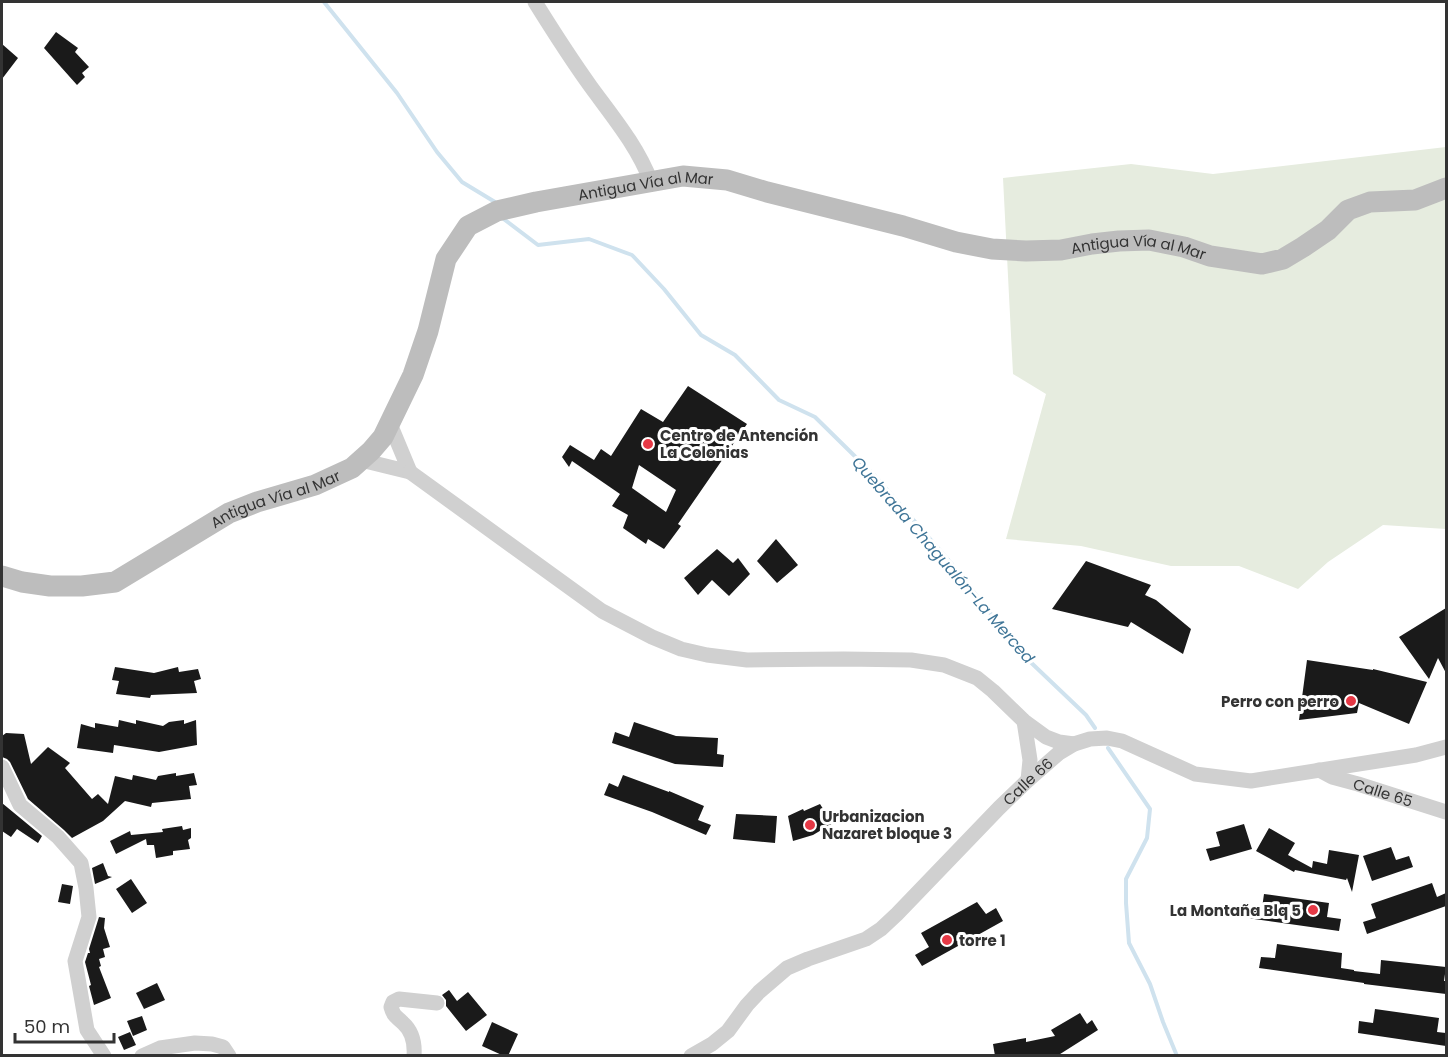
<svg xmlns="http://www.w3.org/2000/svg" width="1448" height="1057" viewBox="0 0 1448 1057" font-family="Poppins,sans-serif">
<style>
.green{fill:#e6ecdf}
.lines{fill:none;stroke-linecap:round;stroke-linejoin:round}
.stream{stroke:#cfe2ee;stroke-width:4}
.building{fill:#1a1a1a;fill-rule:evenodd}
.minor{stroke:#d0d0d0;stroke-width:15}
.secondary{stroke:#bdbdbd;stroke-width:21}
.poi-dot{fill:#e63946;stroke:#fff;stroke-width:2}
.labels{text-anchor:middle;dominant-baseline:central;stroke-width:6;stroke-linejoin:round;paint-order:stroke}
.street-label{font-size:15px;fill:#333;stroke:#fff}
.poi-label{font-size:15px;font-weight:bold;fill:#333;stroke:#fff;text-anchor:start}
.water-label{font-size:16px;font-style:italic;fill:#3f7597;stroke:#fff}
</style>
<rect width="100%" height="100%" fill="#fff"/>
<path class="green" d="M 1446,147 L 1446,529 L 1383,525 L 1328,562 L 1298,589 L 1239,566 L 1171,566 L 1081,546 L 1006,539 L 1046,394 L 1013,374 L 1003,178 L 1131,164 L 1213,174 Z"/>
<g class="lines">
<path class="stream" d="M 324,2 L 397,93 L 437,152 L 462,182 L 495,202
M 501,217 L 538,245 L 589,239 L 632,255 L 664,289 L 701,335 L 735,355 L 779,400 L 815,417 L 876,477 L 951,563 L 1022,654 L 1086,715 L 1095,728
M 1108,748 L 1150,809 L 1147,838 L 1126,879 L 1126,903 L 1129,943 L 1150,984 L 1163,1022 L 1177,1056"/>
</g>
<path class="building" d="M 56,32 L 78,48 L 75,52 L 89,67 L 82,73 L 85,77 L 77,85 L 44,48 Z
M 2,44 L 18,58 L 2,79 Z
M 688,386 L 747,424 L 678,524 L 681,526 L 664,549 L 648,539 L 646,544 L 623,528 L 628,515 L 612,506 L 620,494 L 572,461 L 569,467 L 562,457 L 570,445 L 594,460 L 601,449 L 611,456 L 641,409 L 663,422 ZM 639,465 L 676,490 L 666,512 L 632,488 Z
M 776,539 L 798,565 L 777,583 L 757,561 Z
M 717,549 L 733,563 L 738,558 L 750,574 L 729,596 L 712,580 L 698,595 L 684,578 Z
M 1086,561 L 1151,585 L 1145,595 L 1156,600 L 1191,629 L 1183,654 L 1131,622 L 1128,627 L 1052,609 Z
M 1446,608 L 1446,673 L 1438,658 L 1429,679 L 1399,637 Z
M 1307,660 L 1373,670 L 1373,669 L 1427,682 L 1409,724 L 1359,703 L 1357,713 L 1299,720 Z
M 115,667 L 154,673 L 178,667 L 179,672 L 198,669 L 201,679 L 194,681 L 197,693 L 151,695 L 150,698 L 116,694 L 119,681 L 112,680 Z
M 119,720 L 136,724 L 136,720 L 163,726 L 169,722 L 184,720 L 184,724 L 196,720 L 197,745 L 159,752 L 114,745 L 113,753 L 77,748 L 81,724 L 95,728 L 95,723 L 118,727 Z
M 634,722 L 676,736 L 718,738 L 717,754 L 724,755 L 723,767 L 675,764 L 612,743 L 615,732 L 629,737 Z
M 6,733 L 24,734 L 31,764 L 48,747 L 70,763 L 65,768 L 92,799 L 98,794 L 108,804 L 115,776 L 132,780 L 133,775 L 156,780 L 158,776 L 176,773 L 176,776 L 194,773 L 197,785 L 189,786 L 191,799 L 152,803 L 151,807 L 125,801 L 103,821 L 72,838 L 64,830 L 28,799 L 10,762 L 7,759 L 2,757 L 2,736 Z
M 623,775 L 669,792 L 669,791 L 704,806 L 698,820 L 711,825 L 706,835 L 652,812 L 604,795 L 609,783 L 618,787 Z
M 2,803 L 42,836 L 38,843 L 17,829 L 11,837 L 2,831 Z
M 820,804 L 827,815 L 833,812 L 840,819 L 813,835 L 793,841 L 788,816 L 803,809 L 804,811 Z
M 736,814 L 777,816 L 775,843 L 733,839 Z
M 1244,824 L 1252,849 L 1210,861 L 1206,849 L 1220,846 L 1216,832 Z
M 182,826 L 183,830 L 191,828 L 191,838 L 188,840 L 190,849 L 173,851 L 173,855 L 156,858 L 154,845 L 147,845 L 146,839 L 116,854 L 110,841 L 130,831 L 131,835 L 163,832 L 162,829 Z
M 1269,828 L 1295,843 L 1288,855 L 1312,868 L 1313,861 L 1327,864 L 1329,850 L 1359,855 L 1352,892 L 1347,878 L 1346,880 L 1295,870 L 1294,872 L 1256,851 Z
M 1391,847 L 1396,860 L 1409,856 L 1413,867 L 1372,881 L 1363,856 Z
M 103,863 L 108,876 L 112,877 L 95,884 L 92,868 Z
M 131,879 L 147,903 L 132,913 L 116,889 Z
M 1432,883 L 1437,897 L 1446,893 L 1446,906 L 1367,934 L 1363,922 L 1376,918 L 1371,904 Z
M 62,884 L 73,886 L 70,904 L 58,902 Z
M 1264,894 L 1329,903 L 1327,917 L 1341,919 L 1339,931 L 1247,918 L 1248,906 L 1262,908 Z
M 977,902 L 986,914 L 996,908 L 1003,921 L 922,966 L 915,955 L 929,947 L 921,933 Z
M 99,917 L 105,918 L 104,928 L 110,947 L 103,949 L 105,957 L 99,959 L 101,966 L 99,967 L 111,998 L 94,1005 L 89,986 L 91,985 L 85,962 L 88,953 L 90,953 L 89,949 Z
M 1277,944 L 1342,953 L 1341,968 L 1354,970 L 1354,971 L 1380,974 L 1381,960 L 1446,967 L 1444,981 L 1446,981 L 1446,994 L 1364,984 L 1364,983 L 1259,968 L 1261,957 L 1275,958 Z
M 157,983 L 165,1000 L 144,1009 L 136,993 Z
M 449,990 L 457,1001 L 468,992 L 487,1015 L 466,1031 L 446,1006 L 446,1000 L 442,995 Z
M 1375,1009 L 1439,1018 L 1437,1032 L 1446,1033 L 1446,1046 L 1358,1033 L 1359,1021 L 1373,1023 Z
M 1080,1013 L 1087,1024 L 1092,1020 L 1098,1030 L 1057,1056 L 995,1056 L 993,1044 L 1026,1038 L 1026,1042 L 1055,1036 L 1051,1030 Z
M 142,1016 L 147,1030 L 133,1036 L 127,1021 Z
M 492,1022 L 518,1034 L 508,1056 L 504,1056 L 482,1046 Z
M 130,1032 L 136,1045 L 124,1050 L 118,1037 Z"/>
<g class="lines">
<g class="minor">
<path d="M 535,2 C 553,31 571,59 591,87 C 613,117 638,147 651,182"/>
<path d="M 361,460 L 410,472 L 390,424"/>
<path d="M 410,472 L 602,611 L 652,637 L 681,649 L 707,655 L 747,660 L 844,659 L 911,660 L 944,665 L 977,678 L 993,691 L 1024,721 L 1046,737 L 1059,742 L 1074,744"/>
<path d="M 1024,721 L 1030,760 L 1028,780"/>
<path d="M 2,767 L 20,805 L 58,837 L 81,863 L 86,888 L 89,917 L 75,961 L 87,1030 L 104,1056"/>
<path id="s1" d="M 1319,770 L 1332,777 L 1358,784 L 1446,812"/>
<path d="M 142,1056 L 160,1048 L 195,1043 L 212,1044 L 223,1047 L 229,1056"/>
<path d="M 414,1056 C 415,1043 413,1032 403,1023 C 396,1016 394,1017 391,1007 L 393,1002 L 399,999 L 437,1003"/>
<path id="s2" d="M 691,1056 L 712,1044 L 728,1031 L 747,1005 L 759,992 L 787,968 L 808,959 L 866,939 L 881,929 L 897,914 L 999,808 L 1028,780 L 1059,753 L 1074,744 L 1090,739 L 1107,738 L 1122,741 L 1195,774 L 1251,781 L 1416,755 L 1446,747"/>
</g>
<path class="secondary" id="s3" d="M 2,576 L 22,582 L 50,586 L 82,586 L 115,582 L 229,513 L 257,502 L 315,485 L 352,468 L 371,451 L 383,437 L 413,375 L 428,331 L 446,259 L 468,226 L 497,211 L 536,202 L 683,176 L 727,180 L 767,192 L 903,226 L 956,242 L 992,249 L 1026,251 L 1061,250 L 1092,244 L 1119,241 L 1149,240 L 1184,247 L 1210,256 L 1262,264 L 1283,259 L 1303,247 L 1328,230 L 1348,210 L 1370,202 L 1415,200 L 1446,188"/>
</g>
<g class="poi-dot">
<circle cx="648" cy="444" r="6"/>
<circle cx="1351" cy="701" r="6"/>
<circle cx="810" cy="825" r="6"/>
<circle cx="1313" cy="910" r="6"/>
<circle cx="947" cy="940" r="6"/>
</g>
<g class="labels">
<g class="street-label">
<text stroke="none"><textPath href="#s3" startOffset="836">Antigua Vía al Mar</textPath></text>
<text stroke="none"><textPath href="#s3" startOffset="1340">Antigua Vía al Mar</textPath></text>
<text stroke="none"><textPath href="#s3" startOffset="296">Antigua Vía al Mar</textPath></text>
<text stroke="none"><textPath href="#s2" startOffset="442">Calle 66</textPath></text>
<text stroke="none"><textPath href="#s1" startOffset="68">Calle 65</textPath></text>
</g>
<g class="poi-label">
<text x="660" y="435">Centro de Antención<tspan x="660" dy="17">La Colonias</tspan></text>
<text x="1339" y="701" text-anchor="end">Perro con perro</text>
<text x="822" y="816">Urbanizacion<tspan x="822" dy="17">Nazaret bloque 3</tspan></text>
<text x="1301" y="910" text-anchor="end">La Montaña Blq 5</text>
<text x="959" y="940">torre 1</text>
</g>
<g class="water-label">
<text transform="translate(943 560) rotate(49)">Quebrada Chagualón-La Merced</text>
</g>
</g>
<rect width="1448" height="1057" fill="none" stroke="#333333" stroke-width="6"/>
<path d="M15 1033v9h99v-9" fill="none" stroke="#333333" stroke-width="3"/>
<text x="24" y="1033" font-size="18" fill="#333333" stroke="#ffffff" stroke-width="4.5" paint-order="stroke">50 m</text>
</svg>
